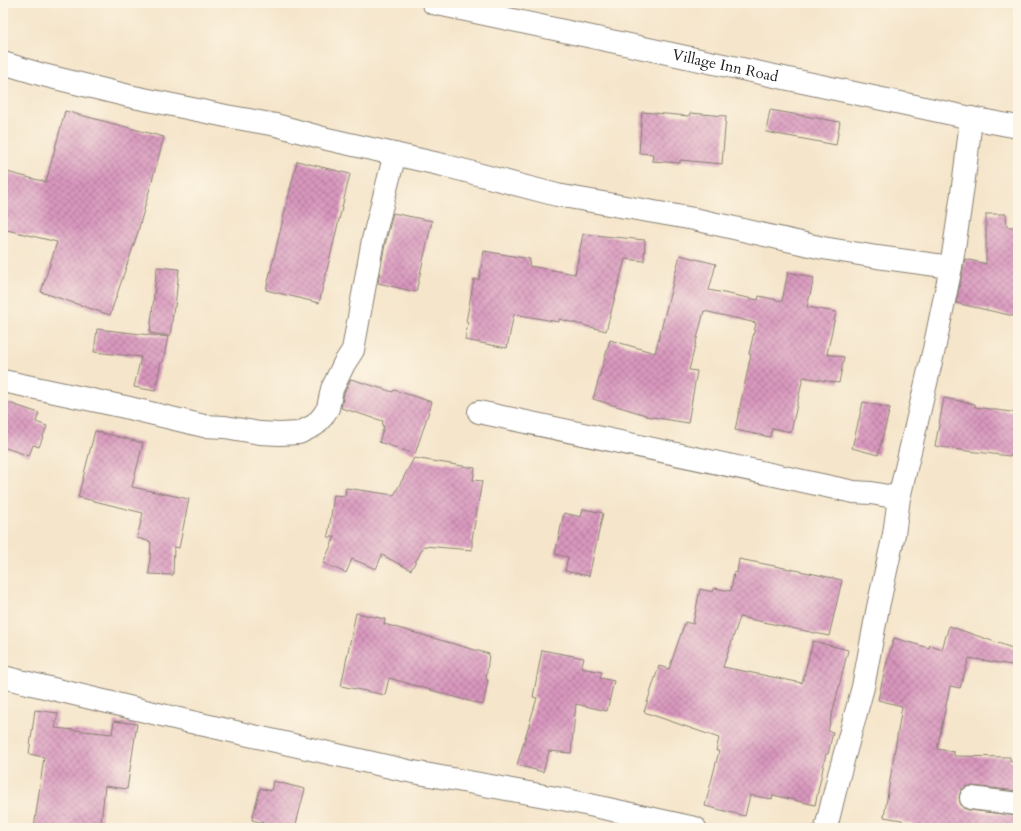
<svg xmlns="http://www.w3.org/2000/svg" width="1021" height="831" viewBox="0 0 1021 831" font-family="Cardo,serif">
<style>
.building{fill:url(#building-cross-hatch)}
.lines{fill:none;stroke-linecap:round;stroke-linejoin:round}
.street-casing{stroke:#888073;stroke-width:24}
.secondary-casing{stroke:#888073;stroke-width:24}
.street{stroke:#fff;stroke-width:22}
.secondary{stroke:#fff;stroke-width:22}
.labels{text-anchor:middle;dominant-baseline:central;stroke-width:3;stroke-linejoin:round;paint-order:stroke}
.street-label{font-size:15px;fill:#1c1c1c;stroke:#fcf5e5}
</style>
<defs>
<pattern id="building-cross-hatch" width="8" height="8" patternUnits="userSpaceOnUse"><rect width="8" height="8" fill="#d997be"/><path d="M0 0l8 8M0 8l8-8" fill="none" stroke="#af7a9a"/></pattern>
</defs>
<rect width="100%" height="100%" fill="#fcf5e5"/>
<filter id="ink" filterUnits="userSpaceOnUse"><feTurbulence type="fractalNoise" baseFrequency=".025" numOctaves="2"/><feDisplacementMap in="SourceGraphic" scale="8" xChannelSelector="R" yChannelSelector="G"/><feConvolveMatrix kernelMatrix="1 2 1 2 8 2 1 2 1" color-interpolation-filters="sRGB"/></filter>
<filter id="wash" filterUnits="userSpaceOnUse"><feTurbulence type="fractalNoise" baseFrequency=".012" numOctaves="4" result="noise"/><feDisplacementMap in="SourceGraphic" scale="16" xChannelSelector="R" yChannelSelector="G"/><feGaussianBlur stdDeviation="0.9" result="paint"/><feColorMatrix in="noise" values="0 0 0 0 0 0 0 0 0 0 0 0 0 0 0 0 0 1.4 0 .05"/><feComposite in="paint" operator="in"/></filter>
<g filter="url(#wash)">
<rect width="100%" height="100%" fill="#f5e5ca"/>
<g id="blocks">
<path class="building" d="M 770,110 L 840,122 L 836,145 L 766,132 Z
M 65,111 L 164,137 L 137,235 L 110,315 L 41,292 L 57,242 L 3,229 L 3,171 L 46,182 Z
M 642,112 L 689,116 L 690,113 L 726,116 L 722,164 L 680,160 L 680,163 L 652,161 L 653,154 L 639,153 Z
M 297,161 L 350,174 L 319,303 L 266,290 Z
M 393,213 L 432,221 L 416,292 L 378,283 L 384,249 Z
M 986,214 L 1006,214 L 1007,227 L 1018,227 L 1018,317 L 956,303 L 965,259 L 986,264 Z
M 583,234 L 645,240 L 644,261 L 625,259 L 606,331 L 559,319 L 559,322 L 514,314 L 507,348 L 465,340 L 468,323 L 466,322 L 474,279 L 479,280 L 484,251 L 530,259 L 529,266 L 575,274 Z
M 680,255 L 716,264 L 709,290 L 758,300 L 759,296 L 782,301 L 788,272 L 814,278 L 807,307 L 836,312 L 827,354 L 844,357 L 839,383 L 803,377 L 791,432 L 772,428 L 770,437 L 735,430 L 751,355 L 749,354 L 756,323 L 704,311 L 689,370 L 697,371 L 688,423 L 646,416 L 646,415 L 593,399 L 610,340 L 655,353 Z
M 157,267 L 179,269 L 175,307 L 174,307 L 170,336 L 150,333 Z
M 97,329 L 168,337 L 163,362 L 161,362 L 155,391 L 134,387 L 141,357 L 94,352 Z
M 351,379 L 393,392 L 394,390 L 432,402 L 415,454 L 379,442 L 384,426 L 382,426 L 383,421 L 341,408 L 344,393 Z
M 944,398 L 975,404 L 975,407 L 1018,413 L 1018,457 L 968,451 L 967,451 L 935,446 Z
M 3,401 L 39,413 L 36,422 L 47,426 L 39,447 L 33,445 L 29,456 L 3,447 Z
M 863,402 L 890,408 L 878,455 L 852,448 Z
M 95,431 L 143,443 L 132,487 L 189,499 L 179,548 L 174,547 L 173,575 L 149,574 L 151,542 L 137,538 L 143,513 L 78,497 Z
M 414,458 L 475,468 L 473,480 L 482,481 L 472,539 L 472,550 L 424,546 L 411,570 L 382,555 L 376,569 L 352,559 L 346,573 L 323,563 L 335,537 L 328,537 L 334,495 L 345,496 L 346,488 L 394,495 Z
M 583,509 L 603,513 L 589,576 L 565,571 L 568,557 L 555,554 L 564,513 L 581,517 Z
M 739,559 L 800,571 L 842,580 L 829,636 L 740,617 L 723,667 L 802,683 L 813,641 L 848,650 L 828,731 L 833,732 L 828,754 L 826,754 L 815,805 L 773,795 L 772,799 L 750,795 L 745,816 L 705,806 L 719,751 L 716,751 L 719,738 L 644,712 L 659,666 L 669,669 L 685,622 L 693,624 L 700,589 L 713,592 L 714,588 L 731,591 L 734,572 L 737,573 Z
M 356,613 L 385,619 L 384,624 L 489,654 L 486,680 L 488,680 L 483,705 L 389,678 L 385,695 L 341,686 Z
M 949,626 L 1018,650 L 1018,666 L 969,658 L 960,688 L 950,686 L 937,749 L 954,752 L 954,756 L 1010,757 L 1010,761 L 1018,763 L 1018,791 L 972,786 L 966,787 L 961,790 L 959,797 L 960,803 L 963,808 L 969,810 L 1018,816 L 1018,828 L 912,828 L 913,824 L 902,822 L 902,820 L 884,817 L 902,706 L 878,700 L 885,669 L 894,638 L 929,648 L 930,645 L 942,649 Z
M 542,650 L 584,658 L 581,668 L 602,672 L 600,678 L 614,681 L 607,711 L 576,704 L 571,753 L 549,751 L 543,772 L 517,765 L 537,698 L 533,697 Z
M 35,710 L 58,713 L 55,728 L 112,734 L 114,721 L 137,724 L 127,789 L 105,786 L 101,823 L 97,823 L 97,828 L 34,828 L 44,757 L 29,754 Z
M 273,781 L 305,789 L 295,828 L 261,828 L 263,823 L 252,820 L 260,788 L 271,791 Z"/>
</g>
</g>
<g filter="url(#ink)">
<use href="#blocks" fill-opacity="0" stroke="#888073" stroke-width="1"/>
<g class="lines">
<defs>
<path id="street" d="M 3,63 L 43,75 L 129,96 L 226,116 L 276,125 L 327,139 L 443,165 L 557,195 L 694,219 L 823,248 L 877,257 L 951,267 C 959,217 966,168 971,118
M 3,381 L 125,407 L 204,426 L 225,427 L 260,433 L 280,434 L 299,433 L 315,425 L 323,416 L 328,408 L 332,389 L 344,364 L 353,350 L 373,240 L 395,154
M 479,412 L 854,492 L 871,493 L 899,498
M 3,677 L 187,721 L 408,771 L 567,800 L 695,828
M 971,798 L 1018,804
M 826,828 L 839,775 L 863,687 L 878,607 L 894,534 L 899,498 L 934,349 L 951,267"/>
<g id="secondary">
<path id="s1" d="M 433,3 L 971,118 L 1018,127"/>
</g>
</defs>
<use href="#street" class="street-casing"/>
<use href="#secondary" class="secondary-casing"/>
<use href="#street" class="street"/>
<use href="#secondary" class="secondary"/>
</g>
</g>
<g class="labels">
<g class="street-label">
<text stroke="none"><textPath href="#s1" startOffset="299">Village Inn Road</textPath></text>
</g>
</g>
<rect width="1021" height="831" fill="none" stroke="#fcf5e5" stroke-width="16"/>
</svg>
